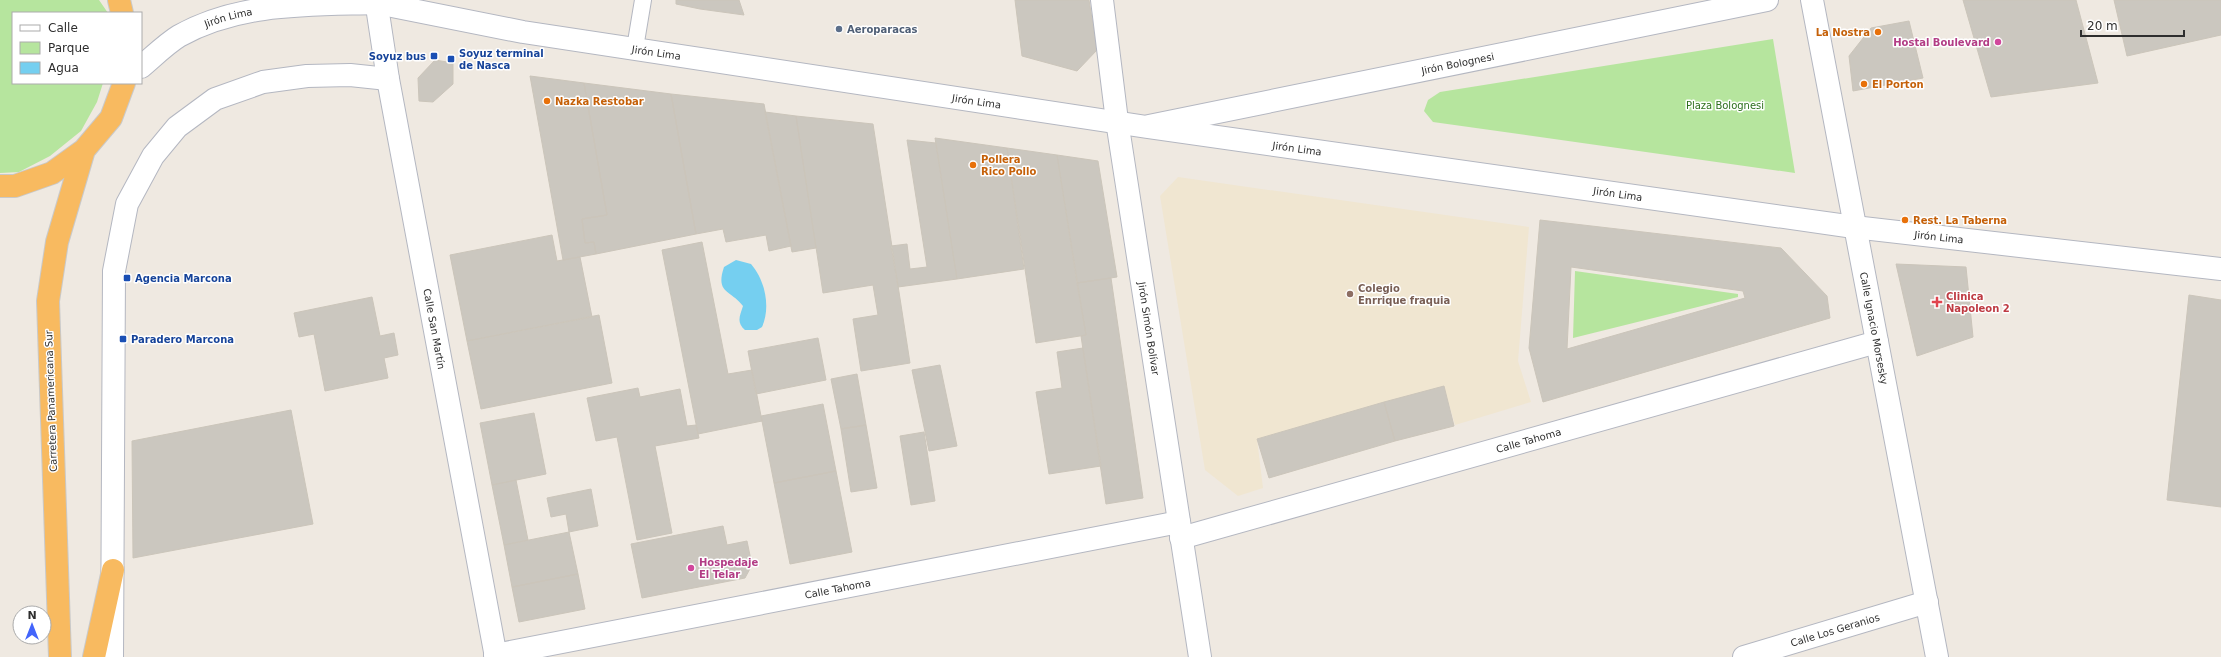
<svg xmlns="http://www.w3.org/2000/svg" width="2221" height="657" viewBox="0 0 2221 657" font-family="'DejaVu Sans',sans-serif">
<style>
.education{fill:#f0e6d1}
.green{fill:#b6e59e}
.water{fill:#75cff0}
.building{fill:#cbc7bf;stroke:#cbc5ba;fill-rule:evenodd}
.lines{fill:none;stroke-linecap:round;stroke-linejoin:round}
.service-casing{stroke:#b4b7c1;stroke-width:18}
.minor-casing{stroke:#b4b7c1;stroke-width:24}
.tertiary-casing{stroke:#b4b7c1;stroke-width:24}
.trunk-casing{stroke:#c9c9c9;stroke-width:24}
.service{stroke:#fff;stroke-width:16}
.minor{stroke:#fff;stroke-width:22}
.tertiary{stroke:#fff;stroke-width:22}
.trunk{stroke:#f8ba60;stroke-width:22}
.service-dot{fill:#5c6f8a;stroke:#fff;stroke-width:1.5}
.food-dot{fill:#e8710a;stroke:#fff;stroke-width:1.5}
.hotel-dot{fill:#d1479c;stroke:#fff;stroke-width:1.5}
.transit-dot{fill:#1a4fb4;stroke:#fff;stroke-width:1.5}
.education-dot{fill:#8d6e63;stroke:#fff;stroke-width:1.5}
.health-dot{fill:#e0444e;stroke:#fff;stroke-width:1.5}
.labels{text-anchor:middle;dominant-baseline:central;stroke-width:3;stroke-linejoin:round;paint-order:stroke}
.street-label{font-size:10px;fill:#2e2e2e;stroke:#fff}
.service-label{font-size:10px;font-weight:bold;fill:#4e5e75;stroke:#fff;text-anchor:start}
.food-label{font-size:10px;font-weight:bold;fill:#c56008;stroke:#fff;text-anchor:start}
.hotel-label{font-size:10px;font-weight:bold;fill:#b23c85;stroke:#fff;text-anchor:end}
.transit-label{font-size:10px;font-weight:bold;fill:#164399;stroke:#fff;text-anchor:start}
.park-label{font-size:10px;fill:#2c6e1b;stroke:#fff}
.education-label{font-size:10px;font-weight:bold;fill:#785e54;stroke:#fff;text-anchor:start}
.health-label{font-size:10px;font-weight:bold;fill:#be3a42;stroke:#fff;text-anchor:start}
</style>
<rect width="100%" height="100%" fill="#efe9e1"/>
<path class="education" d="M 1178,177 L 1529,227 L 1518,361 L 1531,402 L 1455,425 L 1444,387 L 1257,439 L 1263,488 L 1238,496 L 1205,470 L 1160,196 Z"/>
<path class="green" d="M 0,0 L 99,0 L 108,13 L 13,13 L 13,83 L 103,83 L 97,102 L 81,131 L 50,156 L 19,172 L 0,173 Z
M 1773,39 L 1795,173 L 1433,122 L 1424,111 L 1428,100 L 1440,92 Z
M 1575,271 L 1738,294 L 1738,297 L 1573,338 Z"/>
<path class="water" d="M 736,260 L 751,264 C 765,280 771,307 762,327 L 757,330 L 745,330 C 736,322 740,316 743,306 C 731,290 715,294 724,267 Z"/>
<path class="building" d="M 676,0 L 739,0 L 744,15 L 700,9 L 676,4 Z
M 1015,0 L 1089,0 L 1097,50 L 1077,71 L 1022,56 Z
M 1963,0 L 2076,0 L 2098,83 L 1991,97 Z
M 2114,0 L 2221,0 L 2221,35 L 2127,56 Z
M 1909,21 L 1923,78 L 1853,91 L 1849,56 L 1871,28 Z
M 435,60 L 453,63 L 453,84 L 433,102 L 419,101 L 418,78 Z
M 530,76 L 584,83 L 607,215 L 582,219 L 585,243 L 594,242 L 596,254 L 563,260 Z
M 584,83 L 671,94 L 696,234 L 596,254 L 594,242 L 585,243 L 582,219 L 607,215 Z
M 671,94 L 764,104 L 791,246 L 769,251 L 766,235 L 726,242 L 723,229 L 696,234 Z
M 765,112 L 796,116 L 816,248 L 792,252 Z
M 796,116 L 873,124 L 910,363 L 861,371 L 853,319 L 878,315 L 873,285 L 823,293 Z
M 935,138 L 1007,148 L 1024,269 L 957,279 Z
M 907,140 L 936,143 L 957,279 L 898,287 L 891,246 L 907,244 L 910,269 L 927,267 Z
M 1007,148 L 1057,155 L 1086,335 L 1036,343 Z
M 1057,155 L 1098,161 L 1117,277 L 1077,283 Z
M 1540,220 L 1781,248 L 1827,296 L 1830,318 L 1543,402 L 1529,348 ZM 1571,267 L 1743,291 L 1745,298 L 1567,349 Z
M 552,235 L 557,261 L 580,257 L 592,317 L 467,341 L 450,255 Z
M 702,242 L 728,374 L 752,370 L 762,421 L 698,434 L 662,250 Z
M 1896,264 L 1966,267 L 1973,337 L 1917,356 Z
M 1111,278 L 1143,498 L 1106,504 L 1081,336 L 1086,335 L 1077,283 Z
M 2189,295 L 2221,300 L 2221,507 L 2167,500 Z
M 372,297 L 380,336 L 394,333 L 398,355 L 384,358 L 388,378 L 325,391 L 314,334 L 299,337 L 294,313 Z
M 599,315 L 612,383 L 481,409 L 467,341 Z
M 818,338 L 826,380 L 756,394 L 748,351 Z
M 1083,348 L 1101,466 L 1049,474 L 1036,392 L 1062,388 L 1057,352 Z
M 940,365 L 957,446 L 929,451 L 912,370 Z
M 857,374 L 866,425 L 841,429 L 831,379 Z
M 1444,386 L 1454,426 L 1395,441 L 1384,402 Z
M 638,388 L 640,397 L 680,389 L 687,426 L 696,425 L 699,438 L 655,446 L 672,533 L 637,540 L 617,437 L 596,441 L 587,398 Z
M 1384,402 L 1395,441 L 1269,478 L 1257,439 Z
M 823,404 L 836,471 L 774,483 L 761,416 Z
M 291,410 L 313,524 L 133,558 L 132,441 Z
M 534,413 L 546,474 L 492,485 L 480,423 Z
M 866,425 L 877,488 L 851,492 L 841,429 Z
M 924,432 L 935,501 L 911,505 L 900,436 Z
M 836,471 L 852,552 L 790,564 L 774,483 Z
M 516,480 L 528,540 L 504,545 L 492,485 Z
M 591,489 L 598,526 L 569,532 L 566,514 L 551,517 L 547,498 Z
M 723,526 L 727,545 L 747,541 L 752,565 L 745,578 L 642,598 L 631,544 Z
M 569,532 L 578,574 L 512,587 L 504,545 Z
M 578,574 L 585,609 L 519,622 L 512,587 Z"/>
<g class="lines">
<defs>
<path id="service" d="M 635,48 L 643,0"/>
<g id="minor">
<path id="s1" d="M 376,0 L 388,79 L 496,657"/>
<path id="s2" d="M 1102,0 L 1117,121 L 1200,657"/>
<path id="s3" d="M 1812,0 L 1937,657"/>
<path id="s4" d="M 1149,126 L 1767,0"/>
<path id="s5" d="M 1181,538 L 1877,342"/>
<path id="s6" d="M 495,655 L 1179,522"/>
<path d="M 112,657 L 114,271 L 127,204 L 153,156 L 177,127 L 215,99 L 263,82 L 307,76 L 350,75 L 388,79"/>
<path id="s7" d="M 1744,657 L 1927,602"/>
</g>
<g id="tertiary">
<path id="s8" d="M 362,0 L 523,32 L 1147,127 L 1854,227 L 2221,269"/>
<path id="s9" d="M 141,67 C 153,57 166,44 179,36 C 240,2 309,5 376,3"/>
</g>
<path id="trunk" d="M 119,0 L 122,13
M 0,186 L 15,186 L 52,173 L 84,150 L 111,118 L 124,83
M 60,657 L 48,301 L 57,242 L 84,150
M 94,657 L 113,570"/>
</defs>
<use href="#service" class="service-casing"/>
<use href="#minor" class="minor-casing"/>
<use href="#tertiary" class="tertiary-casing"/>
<use href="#trunk" class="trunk-casing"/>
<use href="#service" class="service"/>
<use href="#minor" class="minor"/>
<use href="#tertiary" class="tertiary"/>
<use href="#trunk" class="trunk"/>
</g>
<circle class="service-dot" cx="839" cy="29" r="4"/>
<g class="food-dot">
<circle cx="1878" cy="32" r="4"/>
<circle cx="1864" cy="84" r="4"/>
<circle cx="547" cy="101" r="4"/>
<circle cx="973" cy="165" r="4"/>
<circle cx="1905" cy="220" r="4"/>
</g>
<g class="hotel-dot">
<circle cx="1998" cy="42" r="4"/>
<circle cx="691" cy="568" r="4"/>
</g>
<g class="transit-dot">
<rect x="430" y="52" width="8" height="8" rx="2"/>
<rect x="447" y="55" width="8" height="8" rx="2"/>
<rect x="123" y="274" width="8" height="8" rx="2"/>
<rect x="119" y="335" width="8" height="8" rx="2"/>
</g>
<circle class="education-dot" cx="1350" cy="294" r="4"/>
<path class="health-dot" d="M1935 296h4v4h4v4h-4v4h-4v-4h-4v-4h4z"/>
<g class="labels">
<g class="street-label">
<text stroke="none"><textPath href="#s9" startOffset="102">Jirón Lima</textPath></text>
<text stroke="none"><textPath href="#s8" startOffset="299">Jirón Lima</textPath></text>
<text stroke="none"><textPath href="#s4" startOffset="315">Jirón Bolognesi</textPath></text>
<text stroke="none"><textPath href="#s8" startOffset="623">Jirón Lima</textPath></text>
<text stroke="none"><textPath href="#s8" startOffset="947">Jirón Lima</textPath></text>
<text stroke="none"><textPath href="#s8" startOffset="1271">Jirón Lima</textPath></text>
<text stroke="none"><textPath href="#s8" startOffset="1595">Jirón Lima</textPath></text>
<text stroke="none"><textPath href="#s1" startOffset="334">Calle San Martín</textPath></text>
<text stroke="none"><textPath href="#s2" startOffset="332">Jirón Simón Bolívar</textPath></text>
<text stroke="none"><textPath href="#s3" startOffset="334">Calle Ignacio Morsesky</textPath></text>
<text transform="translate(51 401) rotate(-92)">Carretera Panamericana Sur</text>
<text stroke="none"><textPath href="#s5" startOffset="361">Calle Tahoma</textPath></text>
<text stroke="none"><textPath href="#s6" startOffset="349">Calle Tahoma</textPath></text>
<text stroke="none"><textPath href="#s7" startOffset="95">Calle Los Geranios</textPath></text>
</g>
<g class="service-label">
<text x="847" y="29">Aeroparacas</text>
</g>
<g class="food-label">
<text x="1870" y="32" text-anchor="end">La Nostra</text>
<text x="1872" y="84">El Porton</text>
<text x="555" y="101">Nazka Restobar</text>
<text x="981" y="159">Pollera<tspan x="981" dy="12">Rico Pollo</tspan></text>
<text x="1913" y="220">Rest. La Taberna</text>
</g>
<g class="hotel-label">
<text x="1990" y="42">Hostal Boulevard</text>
<text x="699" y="562" text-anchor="start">Hospedaje<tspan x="699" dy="12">El Telar</tspan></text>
</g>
<g class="transit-label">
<text x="459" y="53">Soyuz terminal<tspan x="459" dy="12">de Nasca</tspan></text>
<text x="426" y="56" text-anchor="end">Soyuz bus</text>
<text x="135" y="278">Agencia Marcona</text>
<text x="131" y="339">Paradero Marcona</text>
</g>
<g class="park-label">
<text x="1725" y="105">Plaza Bolognesi</text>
</g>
<g class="education-label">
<text x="1358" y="288">Colegio<tspan x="1358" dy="12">Enrrique fraquia</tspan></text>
</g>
<g class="health-label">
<text x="1946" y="296">Clinica<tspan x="1946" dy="12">Napoleon 2</tspan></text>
</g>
</g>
<rect x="12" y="12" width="130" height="72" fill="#ffffff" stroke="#ababab"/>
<rect x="20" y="25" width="20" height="6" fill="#ffffff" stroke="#ababab"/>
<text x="48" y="32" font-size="12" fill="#2e2e2e">Calle</text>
<rect x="20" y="42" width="20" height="12" fill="#b6e59e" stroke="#ababab"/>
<text x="48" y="52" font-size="12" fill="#2e2e2e">Parque</text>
<rect x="20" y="62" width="20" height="12" fill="#75cff0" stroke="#ababab"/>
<text x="48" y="72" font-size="12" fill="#2e2e2e">Agua</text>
<g transform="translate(32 625)"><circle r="19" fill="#ffffff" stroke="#ababab"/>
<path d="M0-3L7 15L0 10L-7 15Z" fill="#4264fb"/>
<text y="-6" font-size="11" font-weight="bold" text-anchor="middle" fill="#2e2e2e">N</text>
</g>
<path d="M2081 30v6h103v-6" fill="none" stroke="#2e2e2e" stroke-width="2"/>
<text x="2087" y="30" font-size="12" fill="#2e2e2e" stroke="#ffffff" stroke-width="3" paint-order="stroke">20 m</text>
</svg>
